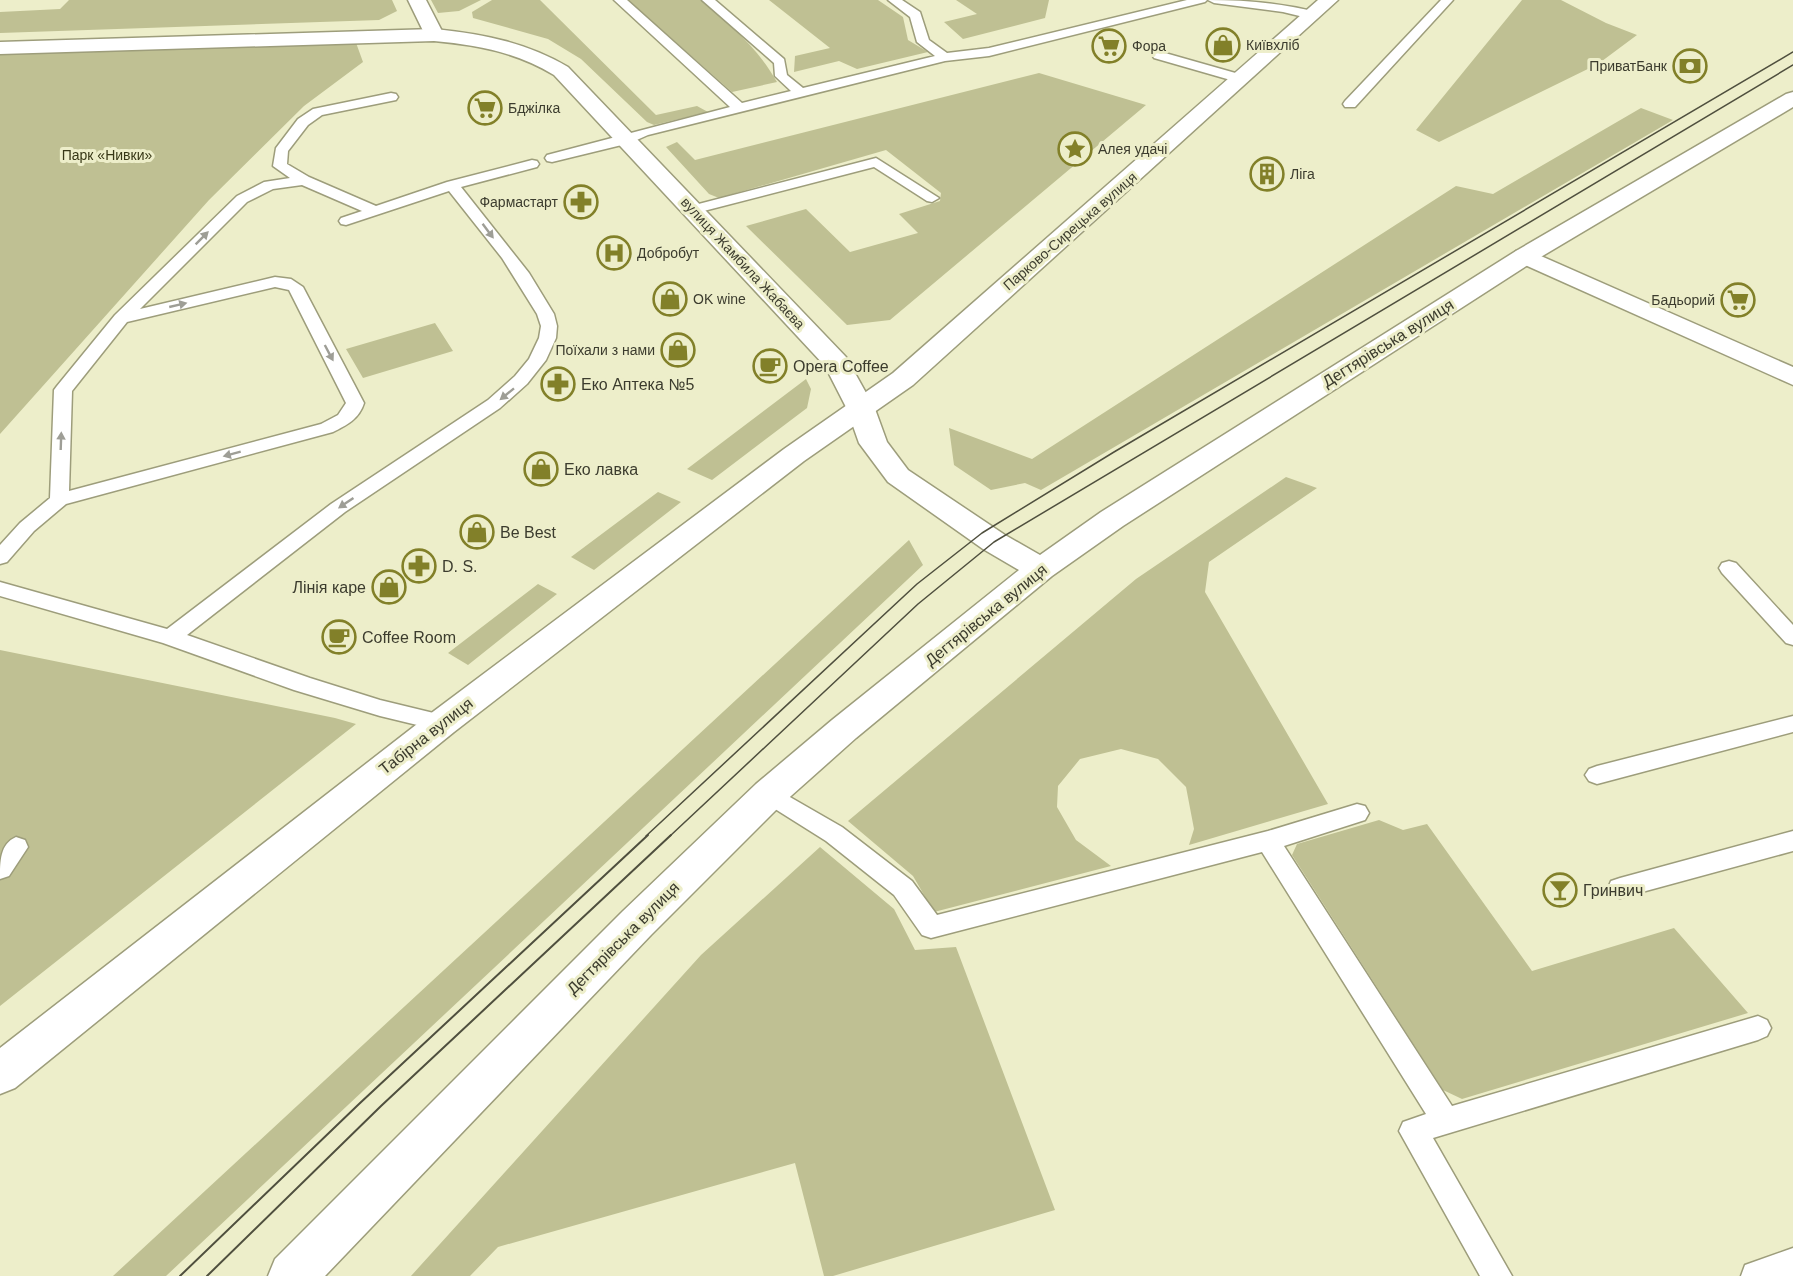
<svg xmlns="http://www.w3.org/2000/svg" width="1793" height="1276" viewBox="0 0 1793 1276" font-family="Arial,sans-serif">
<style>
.green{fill:#bfc093}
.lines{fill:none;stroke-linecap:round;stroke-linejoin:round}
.lane-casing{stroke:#9d9d7b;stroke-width:3}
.street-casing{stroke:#9d9d7b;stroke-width:3}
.secondary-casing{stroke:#9d9d7b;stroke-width:3}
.lane{fill:#fff;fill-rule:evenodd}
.street{fill:#fff;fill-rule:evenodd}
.secondary{fill:#fff;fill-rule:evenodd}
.tram-far1{stroke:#4f4f3e;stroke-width:1.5}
.tram{stroke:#4f4f3e;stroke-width:2}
.oneway{fill:#9e9e96}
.labels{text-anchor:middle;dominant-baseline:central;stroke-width:6;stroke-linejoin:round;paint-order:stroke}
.far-poi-label{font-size:14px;fill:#3c3c2e;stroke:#edeeca;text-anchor:start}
.far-park-label{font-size:14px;fill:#373716;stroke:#edeeca}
.far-street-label{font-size:14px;fill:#3c3c2e;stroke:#edeeca}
.street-label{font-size:16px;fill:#3c3c2e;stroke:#edeeca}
.poi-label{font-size:16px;fill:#3c3c2e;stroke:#edeeca;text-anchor:start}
</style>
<rect width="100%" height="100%" fill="#edeeca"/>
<path class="green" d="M 69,0 L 392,0 L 397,11 L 379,20 L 0,33 L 0,12 L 60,9 Z
M 431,0 L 481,0 L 459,11 L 438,13 Z
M 492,0 L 540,0 L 656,115 L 697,106 L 708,112 L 654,125 L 647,122 L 581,59 L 548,39 L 473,18 L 472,12 Z
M 628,0 L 702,0 C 730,25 758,48 777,82 L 732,92 Z
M 769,0 L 878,0 L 903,17 L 908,40 L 928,52 L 857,69 L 839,61 L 794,72 L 795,56 L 830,48 Z
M 956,0 L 1049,0 L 1045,18 L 963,39 L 944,22 L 977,14 Z
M 1522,0 L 1561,0 L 1606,23 L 1637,35 L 1598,64 L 1439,142 L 1416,130 Z
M 355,40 L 363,62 L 304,106 L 209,200 L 0,434 L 0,53 Z
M 1039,73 L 1146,105 L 890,320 L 847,325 L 746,226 L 806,209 L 850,252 L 918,233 L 899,214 L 940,201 L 941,193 L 886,150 L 719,198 L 709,194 L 666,147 L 677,142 L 695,160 Z
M 1641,108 L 1673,120 L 1041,490 L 1025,483 L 991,490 L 954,465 L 949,428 L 1032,459 L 1456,186 L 1493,194 Z
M 435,323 L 453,351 L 363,378 L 346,349 Z
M 806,379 L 811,389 L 807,408 L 712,480 L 687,469 Z
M 1286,477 L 1317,488 L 1209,562 L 1205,592 L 1328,804 L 1189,845 L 1194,829 L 1186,787 L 1158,759 L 1121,749 L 1080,759 L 1058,786 L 1057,807 L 1076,840 L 1111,866 L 934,912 L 913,876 L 848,821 L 1136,579 Z
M 658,492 L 681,502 L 594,570 L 571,557 Z
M 909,540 L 923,565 L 166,1276 L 113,1276 Z
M 538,584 L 557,594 L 468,665 L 448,653 Z
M 0,650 L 335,718 L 356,724 L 0,1006 Z
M 1379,820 L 1403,830 L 1427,824 L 1532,971 L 1674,928 L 1748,1013 L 1462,1099 L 1443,1090 L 1292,855 L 1297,844 Z
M 820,847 L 894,909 L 915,950 L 956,947 L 1055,1210 L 833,1276 L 824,1276 L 795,1163 L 498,1247 L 470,1276 L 411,1276 L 701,955 Z"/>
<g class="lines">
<defs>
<path id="lane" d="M 614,0 L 627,0 L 742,103 L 791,91 L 775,76 L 774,63 L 702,0 L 715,0 L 784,59 L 787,75 L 803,88 L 935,56 L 917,42 L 910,17 L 888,0 L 902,0 L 920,12 L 929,40 L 947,53 L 989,48 L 1187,0 L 1207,0 L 1205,2 L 989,56 L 945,61 L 648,135 L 630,143 L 552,162 L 547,161 L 545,158 L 547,155 L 730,107 Z
M 1208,0 C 1245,0 1280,3 1316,12 L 1318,15 L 1312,19 L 1283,12 L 1214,3 Z
M 1441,0 L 1453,0 L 1355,107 L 1345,107 L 1343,104 L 1345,101 Z
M 1158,51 L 1246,76 L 1247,79 L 1241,83 L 1154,58 L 1152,55 Z
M 391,93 L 396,94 L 398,97 L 396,100 L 322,115 L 308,125 L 288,151 L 287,164 L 309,177 L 376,206 L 447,182 L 532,160 L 537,161 L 539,164 L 537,167 L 461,187 L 529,273 L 554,314 L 557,326 L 556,338 L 546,360 L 527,384 L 500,408 L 345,512 L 187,635 L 310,678 L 380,700 L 450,717 L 453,723 L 450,729 L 442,731 L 380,716 L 294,690 L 163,643 L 0,596 L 0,582 L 167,629 L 331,504 L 488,400 L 515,376 L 529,359 L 539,338 L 541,326 L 537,314 L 502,258 L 449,191 L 346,225 L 341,224 L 339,221 L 341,218 L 362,211 L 302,185 L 273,189 L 247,202 L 140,309 L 275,277 L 291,279 L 303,287 L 364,403 C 359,419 347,425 333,432 L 66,504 L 34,531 L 7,562 L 0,564 L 0,545 L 20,523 L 50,498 L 54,390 L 57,386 L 115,315 L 237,196 L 264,182 L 290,178 L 273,166 L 276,148 L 298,119 L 313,109 ZM 275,287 L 289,290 L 346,403 L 338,415 L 321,424 L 69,491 L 72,391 L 127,322 Z
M 876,158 L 939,198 L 932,202 L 927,201 L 874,167 L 692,214 L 685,210 L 687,207 Z
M 1729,561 L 1736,563 L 1793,625 L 1793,645 L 1786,643 L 1722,573 L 1719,568 L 1722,563 Z
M 1793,716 L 1793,732 L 1597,784 L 1589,781 L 1585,775 L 1589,769 L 1597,766 Z
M 769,785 L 842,827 L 912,881 L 937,915 L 1268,831 L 1357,804 L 1365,806 L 1369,813 L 1365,820 L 1284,846 L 1452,1106 L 1758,1016 L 1767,1020 L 1771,1028 L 1767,1036 L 1758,1040 L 1433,1138 L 1512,1276 L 1480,1276 L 1399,1131 L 1403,1122 L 1426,1114 L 1262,852 L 931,938 L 922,935 L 894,895 L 826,841 L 761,800 L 757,794 L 761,788 Z
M 1793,831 L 1793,851 L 1620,898 L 1611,895 L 1608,888 L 1611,881 L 1620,878 Z
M 16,837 L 25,840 L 28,847 L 9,876 L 0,879 C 0,861 0,844 16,837 Z
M 1793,1248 L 1793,1276 L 1741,1276 L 1745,1265 Z"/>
<path id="street" d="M 408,0 L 426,0 L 444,35 L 441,39 L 427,39 Z
M 1318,0 L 1338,0 L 913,385 L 804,461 L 454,732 L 15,1088 L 0,1094 L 0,1048 L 430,714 L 784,449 L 893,373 Z
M 1525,249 L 1793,367 L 1793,385 L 1516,261 L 1513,256 L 1516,251 Z"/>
<path id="secondary" d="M 434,29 C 482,34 526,42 568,67 L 846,357 L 875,409 L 887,442 L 908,470 L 1005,535 L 1040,555 L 1101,512 L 1516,251 L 1786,94 L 1793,92 L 1793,107 L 1534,261 L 1123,526 L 1052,576 L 856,738 L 782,804 L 651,935 L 325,1276 L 268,1276 L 275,1259 L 623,911 L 756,784 L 832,720 L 1019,570 L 983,549 L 888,482 L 859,443 L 847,409 L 825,366 L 554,75 C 516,52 477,45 434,41 L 0,54 L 0,42 Z"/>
</defs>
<use href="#lane" class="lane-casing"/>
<use href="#street" class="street-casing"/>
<use href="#secondary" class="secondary-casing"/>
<use href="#lane" class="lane"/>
<use href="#street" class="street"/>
<use href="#secondary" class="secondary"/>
<path class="tram-far1" d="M 646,836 L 917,584 L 982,533 L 1114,452 L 1793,52
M 670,836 L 918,604 L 994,542 L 1793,65"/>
<path class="tram" d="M 180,1276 L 359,1104 L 648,835
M 207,1276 L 381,1106 L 671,835"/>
</g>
<defs><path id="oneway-solid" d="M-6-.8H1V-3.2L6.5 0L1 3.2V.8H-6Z" transform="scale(1.5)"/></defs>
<g class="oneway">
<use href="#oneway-solid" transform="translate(488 231) rotate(53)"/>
<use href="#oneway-solid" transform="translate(202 238) rotate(-45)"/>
<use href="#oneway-solid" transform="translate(178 305) rotate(-13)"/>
<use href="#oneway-solid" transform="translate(329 353) rotate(62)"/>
<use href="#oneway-solid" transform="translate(507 394) rotate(141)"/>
<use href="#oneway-solid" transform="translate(61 441) rotate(-88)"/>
<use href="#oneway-solid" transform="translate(232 454) rotate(165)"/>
<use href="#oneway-solid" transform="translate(346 503) rotate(146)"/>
</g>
<defs>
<symbol id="shop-ring" viewBox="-11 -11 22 22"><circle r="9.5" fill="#edeeca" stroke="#828029" stroke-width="1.5"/><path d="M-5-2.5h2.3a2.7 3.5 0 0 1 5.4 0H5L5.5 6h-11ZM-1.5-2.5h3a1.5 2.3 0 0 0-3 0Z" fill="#828029"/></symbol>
<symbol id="supermarket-ring" viewBox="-11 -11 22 22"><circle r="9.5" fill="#edeeca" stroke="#828029" stroke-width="1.5"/><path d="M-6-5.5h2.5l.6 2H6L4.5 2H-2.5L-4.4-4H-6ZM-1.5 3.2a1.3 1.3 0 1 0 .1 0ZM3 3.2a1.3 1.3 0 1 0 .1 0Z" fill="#828029"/></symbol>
<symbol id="bank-ring" viewBox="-11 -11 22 22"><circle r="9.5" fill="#edeeca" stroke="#828029" stroke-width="1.5"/><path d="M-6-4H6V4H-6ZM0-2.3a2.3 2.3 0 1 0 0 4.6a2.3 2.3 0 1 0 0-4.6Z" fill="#828029"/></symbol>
<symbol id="sight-ring" viewBox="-11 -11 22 22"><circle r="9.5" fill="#edeeca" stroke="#828029" stroke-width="1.5"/><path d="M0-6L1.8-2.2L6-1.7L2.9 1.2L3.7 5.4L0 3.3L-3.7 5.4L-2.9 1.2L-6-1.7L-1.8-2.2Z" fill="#828029"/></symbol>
<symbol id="building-ring" viewBox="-11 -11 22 22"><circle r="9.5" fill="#edeeca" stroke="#828029" stroke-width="1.5"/><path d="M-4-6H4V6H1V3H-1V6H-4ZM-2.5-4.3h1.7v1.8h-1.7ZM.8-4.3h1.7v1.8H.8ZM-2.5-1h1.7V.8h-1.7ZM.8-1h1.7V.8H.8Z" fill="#828029"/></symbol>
<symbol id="pharmacy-ring" viewBox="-11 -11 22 22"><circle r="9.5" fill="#edeeca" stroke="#828029" stroke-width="1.5"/><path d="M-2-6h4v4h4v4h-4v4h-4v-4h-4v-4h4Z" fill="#828029"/></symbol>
<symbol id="hospital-ring" viewBox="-11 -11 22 22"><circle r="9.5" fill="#edeeca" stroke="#828029" stroke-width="1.5"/><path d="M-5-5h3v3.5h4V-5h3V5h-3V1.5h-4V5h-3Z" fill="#828029"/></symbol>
<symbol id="cafe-ring" viewBox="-11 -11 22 22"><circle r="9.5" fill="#edeeca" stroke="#828029" stroke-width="1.5"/><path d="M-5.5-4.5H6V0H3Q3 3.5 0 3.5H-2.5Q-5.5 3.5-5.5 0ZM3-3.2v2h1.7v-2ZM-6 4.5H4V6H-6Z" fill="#828029"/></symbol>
<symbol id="bar-ring" viewBox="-11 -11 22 22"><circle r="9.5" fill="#edeeca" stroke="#828029" stroke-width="1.5"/><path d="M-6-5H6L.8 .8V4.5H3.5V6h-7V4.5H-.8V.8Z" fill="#828029"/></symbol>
</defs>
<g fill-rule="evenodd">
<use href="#shop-ring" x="1204" y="26" width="38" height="38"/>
<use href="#supermarket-ring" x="1090" y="27" width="38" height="38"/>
<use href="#bank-ring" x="1671" y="47" width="38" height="38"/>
<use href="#supermarket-ring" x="466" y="89" width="38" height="38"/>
<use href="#sight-ring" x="1056" y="130" width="38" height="38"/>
<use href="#building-ring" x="1248" y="155" width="38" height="38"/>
<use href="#pharmacy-ring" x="562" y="183" width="38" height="38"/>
<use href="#hospital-ring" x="595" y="234" width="38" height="38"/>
<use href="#shop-ring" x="651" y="280" width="38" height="38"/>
<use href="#supermarket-ring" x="1719" y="281" width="38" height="38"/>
<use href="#shop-ring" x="659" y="331" width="38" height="38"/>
<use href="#cafe-ring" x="751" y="347" width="38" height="38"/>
<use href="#pharmacy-ring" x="539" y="365" width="38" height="38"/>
<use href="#shop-ring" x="522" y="450" width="38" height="38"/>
<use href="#shop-ring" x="458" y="513" width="38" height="38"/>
<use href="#pharmacy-ring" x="400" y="547" width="38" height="38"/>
<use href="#shop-ring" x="370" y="568" width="38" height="38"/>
<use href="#cafe-ring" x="320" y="618" width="38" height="38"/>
<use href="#bar-ring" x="1541" y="871" width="38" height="38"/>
</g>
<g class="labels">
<g class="far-poi-label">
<text x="1246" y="45">Київхліб</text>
<text x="1132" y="46">Фора</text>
<text x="1667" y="66" text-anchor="end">ПриватБанк</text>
<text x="508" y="108">Бджілка</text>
<text x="1098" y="149">Алея удачі</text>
<text x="1290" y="174">Ліга</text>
<text x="558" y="202" text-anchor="end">Фармастарт</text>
<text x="637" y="253">Добробут</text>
<text x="693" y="299">OK wine</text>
<text x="1715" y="300" text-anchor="end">Бадьорий</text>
<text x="655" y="350" text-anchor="end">Поїхали з нами</text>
</g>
<g class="far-park-label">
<text x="107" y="155">Парк «Нивки»</text>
</g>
<g class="far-street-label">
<text transform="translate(1070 231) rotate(-41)">Парково-Сирецька вулиця</text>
<text transform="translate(743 263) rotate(47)">вулиця Жамбила Жабаєва</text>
</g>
<g class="street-label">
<text transform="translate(1388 343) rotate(-32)">Дегтярівська вулиця</text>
<text transform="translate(986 615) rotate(-39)">Дегтярівська вулиця</text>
<text transform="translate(426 736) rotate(-38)">Табірна вулиця</text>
<text transform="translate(623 938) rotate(-45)">Дегтярівська вулиця</text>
</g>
<g class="poi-label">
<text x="793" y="366">Opera Coffee</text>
<text x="581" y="384">Еко Аптека №5</text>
<text x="564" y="469">Еко лавка</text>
<text x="500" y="532">Be Best</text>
<text x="442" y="566">D. S.</text>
<text x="366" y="587" text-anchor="end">Лінія каре</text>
<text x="362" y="637">Coffee Room</text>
<text x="1583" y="890">Гринвич</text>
</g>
</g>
</svg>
